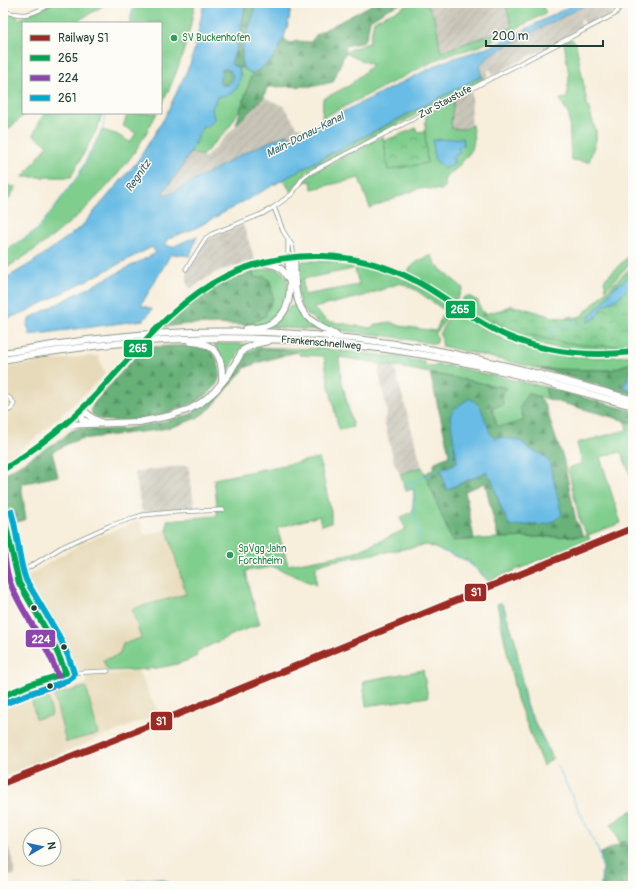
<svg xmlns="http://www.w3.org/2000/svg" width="636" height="889" viewBox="0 0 636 889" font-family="Pangolin,sans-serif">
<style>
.built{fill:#e7daba}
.industrial{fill:url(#industrial-furrows)}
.green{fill:#80ce8e;stroke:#508661;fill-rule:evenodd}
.forest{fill:url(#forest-firs);stroke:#447756;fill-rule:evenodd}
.park{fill:url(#park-crowns);stroke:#508661}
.water{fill:#69bce5;stroke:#447c8c;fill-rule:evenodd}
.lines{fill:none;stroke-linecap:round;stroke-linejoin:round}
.stream{stroke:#69bce5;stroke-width:1}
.minor-casing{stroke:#8b9688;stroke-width:5}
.secondary-casing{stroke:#8b9688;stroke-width:6}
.motorway-casing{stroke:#8b9688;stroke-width:8}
.minor{stroke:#fff;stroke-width:3.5}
.secondary{stroke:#fff;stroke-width:5}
.motorway{stroke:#fff;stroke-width:6}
.secondary-bridge-casing{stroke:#8b9688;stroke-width:6;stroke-linecap:butt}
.secondary-bridge{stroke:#fff;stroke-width:5}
.bus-1-casing{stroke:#fdfcf7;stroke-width:9}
.bus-2-casing{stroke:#fdfcf7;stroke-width:9}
.bus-3-casing{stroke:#fdfcf7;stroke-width:9}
.bus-1{stroke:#00a651;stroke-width:6}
.bus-2{stroke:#8e44ad;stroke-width:6}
.bus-3{stroke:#00a9ce;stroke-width:6}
.rail-1-casing{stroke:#fdfcf7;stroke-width:10}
.rail-1{stroke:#9a2a23;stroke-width:7}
.leisure-dot{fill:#2e9e5b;stroke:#fdfcf7;stroke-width:1.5}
.bus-dot{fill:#1f3d34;stroke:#fdfcf7;stroke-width:1.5}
.labels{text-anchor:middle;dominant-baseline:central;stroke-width:3;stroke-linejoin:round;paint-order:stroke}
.leisure-label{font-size:10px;fill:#27864d;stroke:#fdfcf7;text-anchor:start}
.street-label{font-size:10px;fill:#1f3d34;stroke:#fdfcf7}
.water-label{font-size:11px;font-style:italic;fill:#356369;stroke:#fdfcf7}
.line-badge{stroke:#fdfcf7;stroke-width:1.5}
.badge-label{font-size:11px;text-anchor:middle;font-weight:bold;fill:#fff}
</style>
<defs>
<pattern id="industrial-furrows" width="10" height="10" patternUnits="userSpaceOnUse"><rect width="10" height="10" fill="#c8c4b8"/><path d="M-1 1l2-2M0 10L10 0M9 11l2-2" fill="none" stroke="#aba99f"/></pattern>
<pattern id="forest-firs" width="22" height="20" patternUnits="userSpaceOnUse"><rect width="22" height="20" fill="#68b179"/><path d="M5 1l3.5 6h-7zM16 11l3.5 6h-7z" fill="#559164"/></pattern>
<pattern id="park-crowns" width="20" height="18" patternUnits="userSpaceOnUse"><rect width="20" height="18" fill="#80ce8e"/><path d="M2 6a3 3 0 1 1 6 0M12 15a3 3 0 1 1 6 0" fill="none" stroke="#68a875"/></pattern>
</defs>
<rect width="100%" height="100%" fill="#fdfcf7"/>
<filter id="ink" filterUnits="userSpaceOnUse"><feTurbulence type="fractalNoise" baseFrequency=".025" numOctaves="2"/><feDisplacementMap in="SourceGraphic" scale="8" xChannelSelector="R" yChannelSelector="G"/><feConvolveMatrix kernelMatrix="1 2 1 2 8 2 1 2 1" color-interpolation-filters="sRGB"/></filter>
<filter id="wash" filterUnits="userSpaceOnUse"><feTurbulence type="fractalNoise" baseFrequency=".012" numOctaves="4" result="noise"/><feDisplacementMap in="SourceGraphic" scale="16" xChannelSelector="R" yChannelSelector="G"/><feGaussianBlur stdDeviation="0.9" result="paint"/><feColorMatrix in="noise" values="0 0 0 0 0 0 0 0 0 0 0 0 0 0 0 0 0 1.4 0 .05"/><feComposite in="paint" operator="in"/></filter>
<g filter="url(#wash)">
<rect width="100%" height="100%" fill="#f7eedc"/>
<path class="built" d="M 98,356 L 105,374 L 64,413 L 34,439 L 3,462 L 3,368 L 78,357 Z
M 140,520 L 145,535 L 167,529 L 186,594 L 132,609 L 141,638 L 123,644 L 119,655 L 104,659 L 107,670 L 72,671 L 54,630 L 26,577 L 82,543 Z
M 138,671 L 159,714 L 3,777 L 3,700 L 48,688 L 50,694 L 87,683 L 85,676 Z"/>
<path class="industrial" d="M 423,3 L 505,3 L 512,27 L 441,52 L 436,22 L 429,8 Z
M 589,3 L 616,3 L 617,8 L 615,12 L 611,15 L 588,26 L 586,25 L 582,19 L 580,20 L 581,26 L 580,30 L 497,73 L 491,73 L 491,70 L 488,70 L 488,76 L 484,80 L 480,73 L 478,66 L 493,53 Z
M 472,90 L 472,98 L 471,117 L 472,125 L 466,129 L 452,129 L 451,122 L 454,99 Z
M 264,97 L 284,106 L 297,127 L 303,128 L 305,131 L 292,137 L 288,137 L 286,134 L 246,152 L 166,196 L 163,195 L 163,192 L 178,173 L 190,153 L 205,158 Z
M 243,225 L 255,260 L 216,272 L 190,289 L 187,284 L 187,270 L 207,240 Z
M 381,365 L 394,366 L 422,467 L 400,474 L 394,462 L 384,420 L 387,412 L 378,368 Z
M 188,465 L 195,509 L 142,512 L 135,472 Z
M 3,836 L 13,859 L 15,875 L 3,877 Z"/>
<path class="green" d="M 53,3 L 96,3 L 103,6 L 74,23 L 23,23 L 23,113 L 26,113 L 3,134 L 3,11 L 16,15 L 20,20 L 21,18 Z
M 135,3 L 195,3 C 189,39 178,73 161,106 L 161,23 L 129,23 Z
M 410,3 C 413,3 419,2 423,3 C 437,8 438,40 441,52 L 512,27 L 505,3 L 541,3 L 546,13 L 512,31 L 480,46 L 442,57 L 322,118 L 323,99 L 350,85 L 372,65 L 345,53 L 349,50 L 369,43 L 374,21 C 385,14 399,11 410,3 Z
M 572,39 L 576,44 L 587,103 L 596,131 L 596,140 L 589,162 L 571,160 L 569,116 L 560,99 L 567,98 L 569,76 L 564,42 Z
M 242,67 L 252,74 L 242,105 L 229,128 L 202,156 L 190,153 L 217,97 L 230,94 L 241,76 L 239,68 Z
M 482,76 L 484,80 L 314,167 L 307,172 L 291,192 L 283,179 Z
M 454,99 L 451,122 L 452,129 L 466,129 L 472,125 L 474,139 L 472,150 L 456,169 L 446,176 L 444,181 L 446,186 L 441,190 L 420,188 L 370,208 L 359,178 L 312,189 L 311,181 L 303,182 L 303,181 L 310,174 L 383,136 L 388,170 L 427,163 L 425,131 L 426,114 Z
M 44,113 L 102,113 L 98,127 L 71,177 L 23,177 L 48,145 L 33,135 Z
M 128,113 L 157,113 C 150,125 144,138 136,150 C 101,200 55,239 3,270 L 3,252 L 37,230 L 78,176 L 102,130 L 116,134 L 130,142 L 136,133 L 123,126 Z
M 3,185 L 16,187 L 3,208 Z
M 633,252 L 633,260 L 606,289 L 604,280 Z
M 431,255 L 437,266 L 463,288 L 456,301 L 451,300 L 407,271 L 417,262 Z
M 303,261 L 328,261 L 350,263 L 353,269 L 303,279 L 304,295 L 359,285 L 355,270 L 358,264 C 385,271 411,280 435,297 C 441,301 447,305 450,312 L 440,328 L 435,334 L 438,339 L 436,344 L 381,335 L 327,329 L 307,314 L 300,303 L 298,289 L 297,269 ZM 400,283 L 416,290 L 444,310 L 436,331 L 400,326 L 390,322 L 378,324 L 370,328 L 327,321 L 313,308 L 364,296 Z
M 273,268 C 299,273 287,312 270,322 C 263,326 255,325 248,325 L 265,316 L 253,272 Z
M 464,297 L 470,297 L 478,301 L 481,310 L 488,316 L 512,305 C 533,315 550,322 573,316 L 580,333 L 633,341 L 633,348 C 623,351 613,350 602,350 C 588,350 573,350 559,348 C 524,342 488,328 461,306 L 460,303 Z
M 297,305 L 308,321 L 319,330 L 269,327 L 289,307 Z
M 456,312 C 470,320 482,329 496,335 C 539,356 586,361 633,355 L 633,362 L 611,370 L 541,369 L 442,346 L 442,339 L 439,334 L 452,313 Z
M 214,344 L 248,344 L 240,350 L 227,375 L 224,374 L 223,360 Z
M 257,347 L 309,349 L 316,348 L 396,357 L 424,362 L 425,365 L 434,367 L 437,365 L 450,366 L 545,387 L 548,399 L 527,393 L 524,420 L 510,425 L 497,426 L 491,406 L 507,388 L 394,366 L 381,365 L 378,363 L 339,357 L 341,378 L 353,427 L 339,430 L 329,386 L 324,356 L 300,355 L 297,352 L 237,365 C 242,355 247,350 257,347 Z
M 625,421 L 633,423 L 633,481 L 621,452 L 600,457 L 621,523 L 588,535 L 590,540 L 488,581 L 468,561 L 427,545 L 332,561 L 316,566 L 316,585 L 274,567 L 246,571 L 249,589 L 260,624 L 236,633 L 196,652 L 197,656 C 172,670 135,670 108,671 L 107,670 L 103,660 L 119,655 L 123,644 L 141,638 L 132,609 L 186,594 L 167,529 L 167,520 L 217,516 L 217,506 L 214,479 L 319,458 L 331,512 L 331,523 L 321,525 L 319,516 L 277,528 L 288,565 L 354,553 L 406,529 L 400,518 L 413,511 C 412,503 415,497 413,489 L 406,491 L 400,474 L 422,467 L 428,480 L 452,541 L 498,538 L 588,536 L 580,522 L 568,468 L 582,463 L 577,443 L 627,430 Z
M 501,603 L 503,605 L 515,640 L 526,705 L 553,758 L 543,766 L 517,699 L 497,604 Z
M 423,670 L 428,697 L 366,706 L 363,681 Z
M 86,687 L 98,734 L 66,742 L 54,695 Z
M 47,690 L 52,715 L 36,719 L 30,693 Z
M 633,810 L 633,860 L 625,841 L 620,843 L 611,824 Z
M 155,880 L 163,880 L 171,886 L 101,886 Z"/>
<path class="forest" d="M 246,3 L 255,3 L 254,13 L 242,48 L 242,67 L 239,68 L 231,64 L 239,40 Z
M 375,3 L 403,3 L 386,10 L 370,20 C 366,43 367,42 345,46 L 345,53 L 333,82 L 316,86 L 267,87 L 264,97 L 236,125 L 252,74 L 268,63 L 279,49 L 283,39 L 291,43 L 297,41 L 311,42 L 317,34 Z
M 224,69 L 230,70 L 233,78 C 230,84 228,86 221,85 L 219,83 L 222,70 Z
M 253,272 L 255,278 L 265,276 L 270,281 L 273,298 L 265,316 L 248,325 L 188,324 L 163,327 C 183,310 204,289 229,280 C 237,277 245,275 253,272 Z
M 201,345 C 210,349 216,354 218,364 C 219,367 220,370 220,373 C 218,409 130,425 103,420 C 99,419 95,417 92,414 L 91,409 L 94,403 L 144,347 Z
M 262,348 L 297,352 L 260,362 L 245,368 L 211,408 L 197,418 L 176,426 L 157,430 L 81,439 L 69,443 L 52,452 L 58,476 L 21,484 L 26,519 L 11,524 L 3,501 L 3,475 L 63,438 L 71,431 L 79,428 L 96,430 L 124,429 L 163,422 L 191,414 L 210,401 L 226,384 L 237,365 L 248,354 Z
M 633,362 L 633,372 L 631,372 L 623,388 L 633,391 L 633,395 L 541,369 L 611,370 Z
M 430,373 L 507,388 L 502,394 L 503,405 L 492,407 L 497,426 L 510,425 L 524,420 L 520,408 L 527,393 L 539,397 L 545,405 L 556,439 L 563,457 L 576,521 L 583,536 L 498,538 L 485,483 L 465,491 L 474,539 L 452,541 L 425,474 L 433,469 L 435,462 L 447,457 L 449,453 ZM 491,435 L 495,439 L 521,441 L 531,450 L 541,454 L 548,461 L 561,515 L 501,508 L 492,480 L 486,472 L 447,490 L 441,470 L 457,462 Z
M 545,387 L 633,411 L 633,423 L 548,399 Z
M 624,841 L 633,860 L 633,886 L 601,886 L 602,867 L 600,854 Z"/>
<path class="park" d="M 416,128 L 417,132 L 425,131 L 427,163 L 388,170 L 384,141 Z
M 633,265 L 633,345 C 583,350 526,339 481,315 L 504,309 L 520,307 L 553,317 L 570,319 L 581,316 Z"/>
<path class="water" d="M 204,3 L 246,3 L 239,40 L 231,64 L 239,68 C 241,78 240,89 230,94 C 226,96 221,96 217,97 L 212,109 L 214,119 L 209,126 L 203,126 L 190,153 L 178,173 L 163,192 L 166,196 L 246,152 L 287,134 L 288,137 L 292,137 L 445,61 L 495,45 L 576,3 L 589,3 L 493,53 L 479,66 L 482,76 L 326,156 L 194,229 L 167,239 L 166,245 L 172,247 L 197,236 L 190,256 L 171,254 L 141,305 L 152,309 L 144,320 L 30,335 L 27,324 L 30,318 L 156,253 L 152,247 L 25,312 L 3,320 L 3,280 L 33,262 L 80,228 L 137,162 L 165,117 L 190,64 L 195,47 ZM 224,69 L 230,70 L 233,78 C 230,84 228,86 221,85 L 219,83 L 222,70 Z
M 255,3 L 291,3 C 290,24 283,48 268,63 C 263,67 257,70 252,74 L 242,67 L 242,48 L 254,13 Z
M 463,138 L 464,145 L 458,148 L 460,153 L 453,157 L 454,162 L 452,166 L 444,169 L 434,158 L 433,140 Z
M 633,270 L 633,284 L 617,299 L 603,306 L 597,317 L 588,322 L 589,317 L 605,300 L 613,288 L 625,280 Z
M 631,371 L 633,372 L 633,391 L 623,388 Z
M 470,398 L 480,406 L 491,435 L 495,439 L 500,437 L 521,441 L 531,450 L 541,454 L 549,461 L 562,515 L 549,524 L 510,526 L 501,508 L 492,480 L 486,472 L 446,490 L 441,470 L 457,462 L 450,416 L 455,408 Z"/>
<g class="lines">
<path class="stream" d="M 130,23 L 135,3
M 3,252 L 37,230 L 78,176 L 102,132 L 106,113
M 549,338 L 552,326 L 566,328 L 575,320 L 583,326 L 588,322
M 420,541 L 413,507 L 416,494 L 414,487 L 407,488 L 406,484 L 431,474 L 452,458 L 451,444 L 454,443
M 438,550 L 459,556 L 491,580
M 500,603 L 509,636 L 524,705 L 550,758
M 557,765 L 599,852 L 603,867 L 602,886
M 76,886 L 111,884 L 155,878 L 164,879 L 172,886"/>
</g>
</g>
<g filter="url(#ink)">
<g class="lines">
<defs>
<path id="minor" d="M 3,11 C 26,18 33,14 53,3
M 294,257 L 292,245 L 283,231 L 274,207 L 292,194 L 302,179 L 309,173 L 615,14 L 619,8 L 618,3
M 288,258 L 288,240
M 186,269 L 206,238 L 212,234 L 262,214 L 274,207
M 3,399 L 8,397 L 11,399 L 14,404 L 11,409 L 3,413
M 3,513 C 7,525 10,538 12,551 C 14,563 15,576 21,587 C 36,617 57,641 66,673
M 3,580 L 7,579 L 28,568 L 62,547 L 109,526 L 127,520 L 143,515 L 174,512 L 223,510
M 3,696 L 31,684 L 66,673 L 108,671"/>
<path id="secondary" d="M 157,327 C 172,312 189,296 208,285 C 265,251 339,245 400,272 C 425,283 446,301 469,315 C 518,346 575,360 633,352
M 3,470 C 18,461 33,452 47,441 C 80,414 108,382 136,351"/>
<path id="motorway" d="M 294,257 C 295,265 294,273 295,282 C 296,311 309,324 336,334
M 262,263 C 276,265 281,265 288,279
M 246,329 C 253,328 261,328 268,325 C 296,313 290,281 288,258
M 191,342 C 217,343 223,358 222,381
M 3,353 C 41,347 79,340 117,337 C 220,326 332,332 434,350 C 501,363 567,381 633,400
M 3,360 C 144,333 289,331 431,356 C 499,368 566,388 633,406
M 82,409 L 92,418 L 102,423
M 82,409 L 82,419 L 89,423
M 65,425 L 139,422 L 169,416 L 190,409 L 202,402 L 215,391 L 229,374 L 243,350 L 255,344 L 268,341"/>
</defs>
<use href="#minor" class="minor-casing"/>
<use href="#secondary" class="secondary-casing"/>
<use href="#motorway" class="motorway-casing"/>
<use href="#minor" class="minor"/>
<use href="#secondary" class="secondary"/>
<use href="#motorway" class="motorway"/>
<defs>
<path id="secondary-bridge" d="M 136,351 L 157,327"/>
</defs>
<use href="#secondary-bridge" class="secondary-bridge-casing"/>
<use href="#secondary-bridge" class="secondary-bridge"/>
<defs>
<path id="bus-1" d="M 3,470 C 34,450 63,428 89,402 C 132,358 169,304 226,276 C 286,247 358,250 416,281 C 448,298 474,322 507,336 C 547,353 590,357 633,352
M 3,513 L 19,583 L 52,640 L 66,673
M 3,696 L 31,684 L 66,673"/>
<path id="bus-2" d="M 3,546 C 5,559 6,573 11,585 C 24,617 47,642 58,676
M 6,703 L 34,692 L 68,681"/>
<path id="bus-3" d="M 6,703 L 34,692 L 69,680 L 73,677 L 74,673 L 69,658 L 59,636 L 26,580 C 18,559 18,533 11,511"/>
</defs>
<use href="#bus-1" class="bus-1-casing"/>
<use href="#bus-2" class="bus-2-casing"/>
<use href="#bus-3" class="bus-3-casing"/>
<use href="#bus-1" class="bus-1"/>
<use href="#bus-2" class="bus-2"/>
<use href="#bus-3" class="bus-3"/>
<defs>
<path id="rail-1" d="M 3,783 L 164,720 L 633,528"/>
</defs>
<use href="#rail-1" class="rail-1-casing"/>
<use href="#rail-1" class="rail-1"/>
</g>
</g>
<g class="leisure-dot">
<circle cx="174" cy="38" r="4"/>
<circle cx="230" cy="555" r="4"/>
</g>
<g class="bus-dot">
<circle cx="34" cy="608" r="3.5"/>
<circle cx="64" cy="647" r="3.5"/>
<circle cx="50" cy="686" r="3.5"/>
</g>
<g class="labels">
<g class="leisure-label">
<text x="182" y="38">SV Buckenhofen</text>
<text x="238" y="549">SpVgg Jahn<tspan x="238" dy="12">Forchheim</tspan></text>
</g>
<g class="street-label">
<text transform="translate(445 102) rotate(-28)">Zur Staustufe</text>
<text transform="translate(321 343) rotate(5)">Frankenschnellweg</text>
</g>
<g class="water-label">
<text transform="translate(305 135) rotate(-27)">Main-Donau-Kanal</text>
<text transform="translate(138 176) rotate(-55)">Regnitz</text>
</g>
</g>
<g class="line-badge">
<rect x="445" y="300" width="31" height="19" rx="4" fill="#00a651"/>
<rect x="123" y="339" width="30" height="19" rx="4" fill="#00a651"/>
<rect x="464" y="583" width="23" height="19" rx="4" fill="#9a2a23"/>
<rect x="25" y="629" width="31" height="19" rx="4" fill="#8e44ad"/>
<rect x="150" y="711" width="23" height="20" rx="4" fill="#9a2a23"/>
</g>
<g class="badge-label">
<text x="460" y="313">265</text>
<text x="138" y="352">265</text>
<text x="476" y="596">S1</text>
<text x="41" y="643">224</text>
<text x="161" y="725">S1</text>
</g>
<rect width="636" height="889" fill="none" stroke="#fdfcf7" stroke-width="16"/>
<rect x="22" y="22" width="140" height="92" fill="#fdfcf7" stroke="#a4b0a9"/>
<rect x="30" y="35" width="20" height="6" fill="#9a2a23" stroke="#a4b0a9"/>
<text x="58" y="42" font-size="12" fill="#1f3d34">Railway S1</text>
<rect x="30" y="55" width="20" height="6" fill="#00a651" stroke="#a4b0a9"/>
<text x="58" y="62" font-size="12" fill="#1f3d34">265</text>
<rect x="30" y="75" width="20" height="6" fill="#8e44ad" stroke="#a4b0a9"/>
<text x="58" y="82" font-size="12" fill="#1f3d34">224</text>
<rect x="30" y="95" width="20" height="6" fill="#00a9ce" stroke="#a4b0a9"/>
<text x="58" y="102" font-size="12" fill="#1f3d34">261</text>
<g transform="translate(42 847) rotate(81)"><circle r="19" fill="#fdfcf7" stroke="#a4b0a9"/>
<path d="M0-3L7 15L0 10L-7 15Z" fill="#1f6fb2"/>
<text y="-6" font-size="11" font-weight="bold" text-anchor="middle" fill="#1f3d34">N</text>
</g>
<path d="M486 40v6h117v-6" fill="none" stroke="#1f3d34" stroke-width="2"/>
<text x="492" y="40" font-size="12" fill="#1f3d34" stroke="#fdfcf7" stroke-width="3" paint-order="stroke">200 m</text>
</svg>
